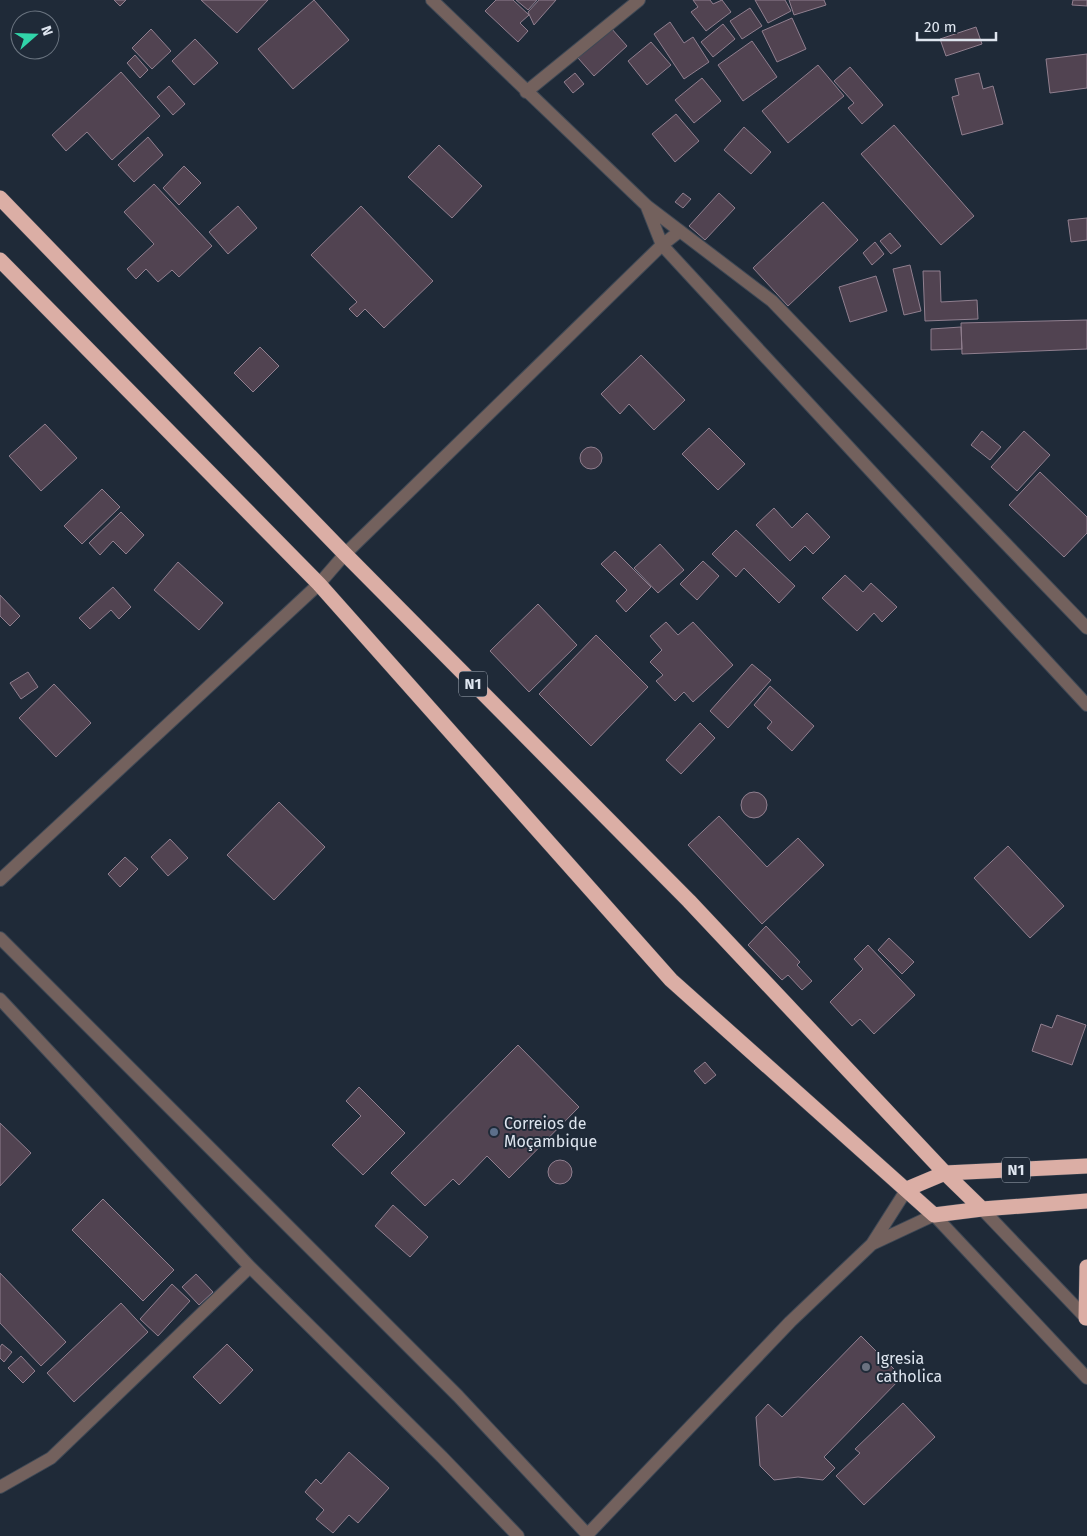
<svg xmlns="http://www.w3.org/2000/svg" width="1087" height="1536" viewBox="0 0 1087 1536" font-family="'Fira Sans',sans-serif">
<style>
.building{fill:#514351;stroke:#907f8f}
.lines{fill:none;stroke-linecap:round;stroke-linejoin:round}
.minor-casing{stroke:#3e4855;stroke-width:14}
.highway-casing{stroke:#3e4855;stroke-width:16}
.minor{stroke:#73615d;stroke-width:12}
.highway{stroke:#dbaea5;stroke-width:15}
.service-dot{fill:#5c6f8a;stroke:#1f2a38;stroke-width:2}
.worship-dot{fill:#6b7280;stroke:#1f2a38;stroke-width:2}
.labels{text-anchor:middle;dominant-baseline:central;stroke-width:4;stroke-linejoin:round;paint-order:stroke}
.shield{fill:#1f2a38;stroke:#a5adb8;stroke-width:1}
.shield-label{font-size:15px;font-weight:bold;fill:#dee5ef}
.poi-label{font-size:16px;fill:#dee5ef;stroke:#1f2a38;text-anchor:start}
</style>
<rect width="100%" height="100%" fill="#1f2a38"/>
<path class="building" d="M 114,0 L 126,0 L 120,6 Z
M 201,0 L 268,0 L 237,33 Z
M 314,0 L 349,40 L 293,89 L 258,49 Z
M 496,0 L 513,0 L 529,15 L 520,23 L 528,31 L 518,42 L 485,11 Z
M 516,0 L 537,0 L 528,10 Z
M 539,0 L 556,0 L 534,25 L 528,12 Z
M 693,0 L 710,0 L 713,4 L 722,0 L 731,12 L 706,31 L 691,12 L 698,7 Z
M 755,0 L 785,0 L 791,11 L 768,23 Z
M 789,0 L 824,0 L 826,5 L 794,15 Z
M 1073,0 L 1087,0 L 1087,6 L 1072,5 Z
M 750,8 L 762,26 L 742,39 L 730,21 Z
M 792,18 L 806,49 L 777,62 L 762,31 Z
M 670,22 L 684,43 L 693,37 L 709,62 L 684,79 L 654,34 Z
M 723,24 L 735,39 L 713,57 L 701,42 Z
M 976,27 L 982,44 L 946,56 L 940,39 Z
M 611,28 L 627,46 L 594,76 L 578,58 Z
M 151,29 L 171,51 L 152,69 L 132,48 Z
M 195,39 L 218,63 L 194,85 L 172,61 Z
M 752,41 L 777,77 L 743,101 L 718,65 Z
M 651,42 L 671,65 L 647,85 L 628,61 Z
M 1087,54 L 1087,88 L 1050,93 L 1046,59 Z
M 135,55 L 148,70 L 140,78 L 127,63 Z
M 818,65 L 844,96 L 788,143 L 762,111 Z
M 850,67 L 883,105 L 862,124 L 848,108 L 854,103 L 834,81 Z
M 121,72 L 160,116 L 112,160 L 87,132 L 66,151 L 52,135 Z
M 575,73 L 584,84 L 573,93 L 564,82 Z
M 979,73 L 983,89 L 993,86 L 1003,124 L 962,135 L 952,97 L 959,95 L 955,79 Z
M 702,78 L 721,101 L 694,123 L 675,100 Z
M 169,86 L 185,104 L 173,115 L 157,97 Z
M 676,114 L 699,141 L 675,162 L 652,134 Z
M 894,125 L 974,216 L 941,245 L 861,154 Z
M 744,127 L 771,152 L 751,174 L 724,150 Z
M 148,137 L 163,155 L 134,182 L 118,165 Z
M 439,145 L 482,186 L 452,218 L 408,177 Z
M 184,166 L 201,183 L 179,205 L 163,188 Z
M 154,184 L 212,246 L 179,277 L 172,270 L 158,282 L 146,269 L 136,279 L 127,269 L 154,244 L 124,212 Z
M 683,193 L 691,199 L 683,208 L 675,202 Z
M 719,193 L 735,208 L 705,240 L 689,226 Z
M 823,202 L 858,240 L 788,306 L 753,268 Z
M 238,206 L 257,228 L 228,254 L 209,232 Z
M 361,206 L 433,281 L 384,328 L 365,309 L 357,317 L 349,309 L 357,302 L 311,255 Z
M 1087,218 L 1087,240 L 1071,242 L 1068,220 Z
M 890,233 L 901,246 L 891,254 L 880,241 Z
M 875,242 L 884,254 L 872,265 L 863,253 Z
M 910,265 L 921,311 L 904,315 L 893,269 Z
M 923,271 L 940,271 L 941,302 L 977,300 L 978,319 L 925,321 Z
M 876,276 L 887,311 L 850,322 L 839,287 Z
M 1087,320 L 1087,349 L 962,354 L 961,323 Z
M 961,327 L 962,349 L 931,350 L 931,329 Z
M 260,347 L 279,366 L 253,392 L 234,373 Z
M 641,355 L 685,400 L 654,430 L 629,404 L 620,414 L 601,394 Z
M 45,424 L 77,458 L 41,491 L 9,456 Z
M 709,428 L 745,464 L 718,490 L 682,454 Z
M 982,431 L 1001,447 L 990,460 L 971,445 Z
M 1024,431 L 1050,455 L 1017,491 L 991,467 Z
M580 458a11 11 0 1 1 22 0a11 11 0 1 1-22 0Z
M 1040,472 L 1087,517 L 1087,533 L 1064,557 L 1009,505 Z
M 102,489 L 120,507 L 82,544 L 64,526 Z
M 774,508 L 792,528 L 807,513 L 830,537 L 813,554 L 805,546 L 790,561 L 756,525 Z
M 121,512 L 144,535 L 126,554 L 113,541 L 100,555 L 89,543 Z
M 736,530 L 795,586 L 779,603 L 744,568 L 736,577 L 712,554 Z
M 660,544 L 684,570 L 658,593 L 634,568 Z
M 615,551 L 651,587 L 626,612 L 616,601 L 627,590 L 601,564 Z
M 703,561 L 719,576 L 697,600 L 680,584 Z
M 178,562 L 223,603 L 199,630 L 154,590 Z
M 845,575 L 863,592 L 871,583 L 897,607 L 882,622 L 874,613 L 857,631 L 822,598 Z
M 113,587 L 131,607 L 119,619 L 111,610 L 90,629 L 79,618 Z
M 0,595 L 20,616 L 10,626 L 0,616 Z
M 538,604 L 577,645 L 529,692 L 490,651 Z
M 666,622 L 678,635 L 693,622 L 733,665 L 693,702 L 684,692 L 675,701 L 656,681 L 663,675 L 650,662 L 662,650 L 650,636 Z
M 596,635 L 648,687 L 591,746 L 539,694 Z
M 752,664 L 771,680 L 728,728 L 710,711 Z
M 28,672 L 38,687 L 21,699 L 10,683 Z
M 54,684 L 91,723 L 56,757 L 19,718 Z
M 770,686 L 814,726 L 792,751 L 767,728 L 772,722 L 754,705 Z
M 700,723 L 715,738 L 681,774 L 666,760 Z
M741 805a13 13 0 1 1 26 0a13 13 0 1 1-26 0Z
M 279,802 L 325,847 L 274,900 L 227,855 Z
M 719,816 L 767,867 L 798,838 L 824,865 L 762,924 L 688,845 Z
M 170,839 L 188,858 L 168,876 L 151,857 Z
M 1008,846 L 1064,906 L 1030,938 L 974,878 Z
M 125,857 L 138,869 L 120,887 L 108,874 Z
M 766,926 L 800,962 L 797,965 L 812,981 L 802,990 L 788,975 L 782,980 L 748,945 Z
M 889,938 L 914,962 L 902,974 L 878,950 Z
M 868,945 L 915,995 L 874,1034 L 860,1019 L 852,1026 L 830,1002 L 863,969 L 854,959 Z
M 1057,1015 L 1086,1025 L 1072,1065 L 1032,1051 L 1041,1024 L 1052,1028 Z
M 518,1045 L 579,1107 L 509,1178 L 487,1156 L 459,1185 L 453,1179 L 425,1206 L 391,1173 Z
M 705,1062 L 716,1075 L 705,1084 L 694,1071 Z
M 359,1087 L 405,1133 L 363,1175 L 332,1145 L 361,1116 L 346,1101 Z
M 0,1123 L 31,1153 L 0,1186 Z
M548 1172a12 12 0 1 1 24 0a12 12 0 1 1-24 0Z
M 103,1199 L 174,1270 L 143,1301 L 72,1230 Z
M 393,1205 L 428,1237 L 410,1257 L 375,1226 Z
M 0,1273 L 66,1342 L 41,1366 L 0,1323 Z
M 196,1274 L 213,1292 L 199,1305 L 182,1287 Z
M 172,1284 L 190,1301 L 158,1336 L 140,1319 Z
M 121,1303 L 148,1332 L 74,1402 L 47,1373 Z
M 861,1336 L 902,1377 L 824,1457 L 835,1468 L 823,1480 L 798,1477 L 774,1480 L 760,1466 L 756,1417 L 768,1404 L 782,1417 Z
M 2,1344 L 12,1352 L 4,1362 L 0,1358 L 0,1347 Z
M 227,1344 L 253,1370 L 220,1404 L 193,1377 Z
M 21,1356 L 35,1371 L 23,1383 L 8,1368 Z
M 903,1403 L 935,1437 L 864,1505 L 836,1476 L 860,1453 L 855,1449 Z
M 349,1452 L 389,1488 L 358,1523 L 349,1515 L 333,1533 L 316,1519 L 324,1510 L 305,1492 L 316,1479 L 321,1484 Z"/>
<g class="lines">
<defs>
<path id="minor" d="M 432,0 L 647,206 L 772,301 L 1087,628
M 526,92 L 639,0
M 647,207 L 662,245 L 1087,705
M 0,880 L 319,584 L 345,554 L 662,245 L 680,231
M 0,938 L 458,1396 L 586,1533
M 0,999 L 250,1267 L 442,1457 L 518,1536
M 982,1209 L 1087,1319
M 872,1244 L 934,1215 L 1087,1378
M 0,1487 L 51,1458 L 250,1267
M 586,1536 L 790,1322 L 872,1244 L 907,1189"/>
<path id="highway" d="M 0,198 L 345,554 L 689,901 L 945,1173 L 982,1209
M 0,260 L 319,584 L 671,980 L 934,1215 L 982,1209 L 1087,1201
M 907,1189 L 945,1173 L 1087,1166
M 1086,1318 L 1087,1267"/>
</defs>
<use href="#minor" class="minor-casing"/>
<use href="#highway" class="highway-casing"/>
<use href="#minor" class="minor"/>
<use href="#highway" class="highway"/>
</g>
<circle class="service-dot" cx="494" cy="1132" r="5"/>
<circle class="worship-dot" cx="866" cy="1367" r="5"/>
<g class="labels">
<g class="shield">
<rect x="459" y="671.5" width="28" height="25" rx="4"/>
<rect x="1002" y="1157.5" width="28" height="25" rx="4"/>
</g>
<g class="shield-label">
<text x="473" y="684">N1</text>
<text x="1016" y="1170">N1</text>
</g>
<g class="poi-label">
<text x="504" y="1123">Correios de<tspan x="504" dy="18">Moçambique</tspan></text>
<text x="876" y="1358">Igresia<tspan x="876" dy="18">catholica</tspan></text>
</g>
</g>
<g transform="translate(35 35) rotate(70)"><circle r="24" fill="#1f2a38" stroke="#6b7581"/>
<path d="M0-4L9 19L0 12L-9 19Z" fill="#31d4a9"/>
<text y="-8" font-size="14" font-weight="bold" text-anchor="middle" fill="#dee5ef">N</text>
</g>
<path d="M917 32v8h79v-8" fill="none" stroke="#dee5ef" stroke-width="2.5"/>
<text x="924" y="32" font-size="15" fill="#dee5ef" stroke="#1f2a38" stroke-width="4" paint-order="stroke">20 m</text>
</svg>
